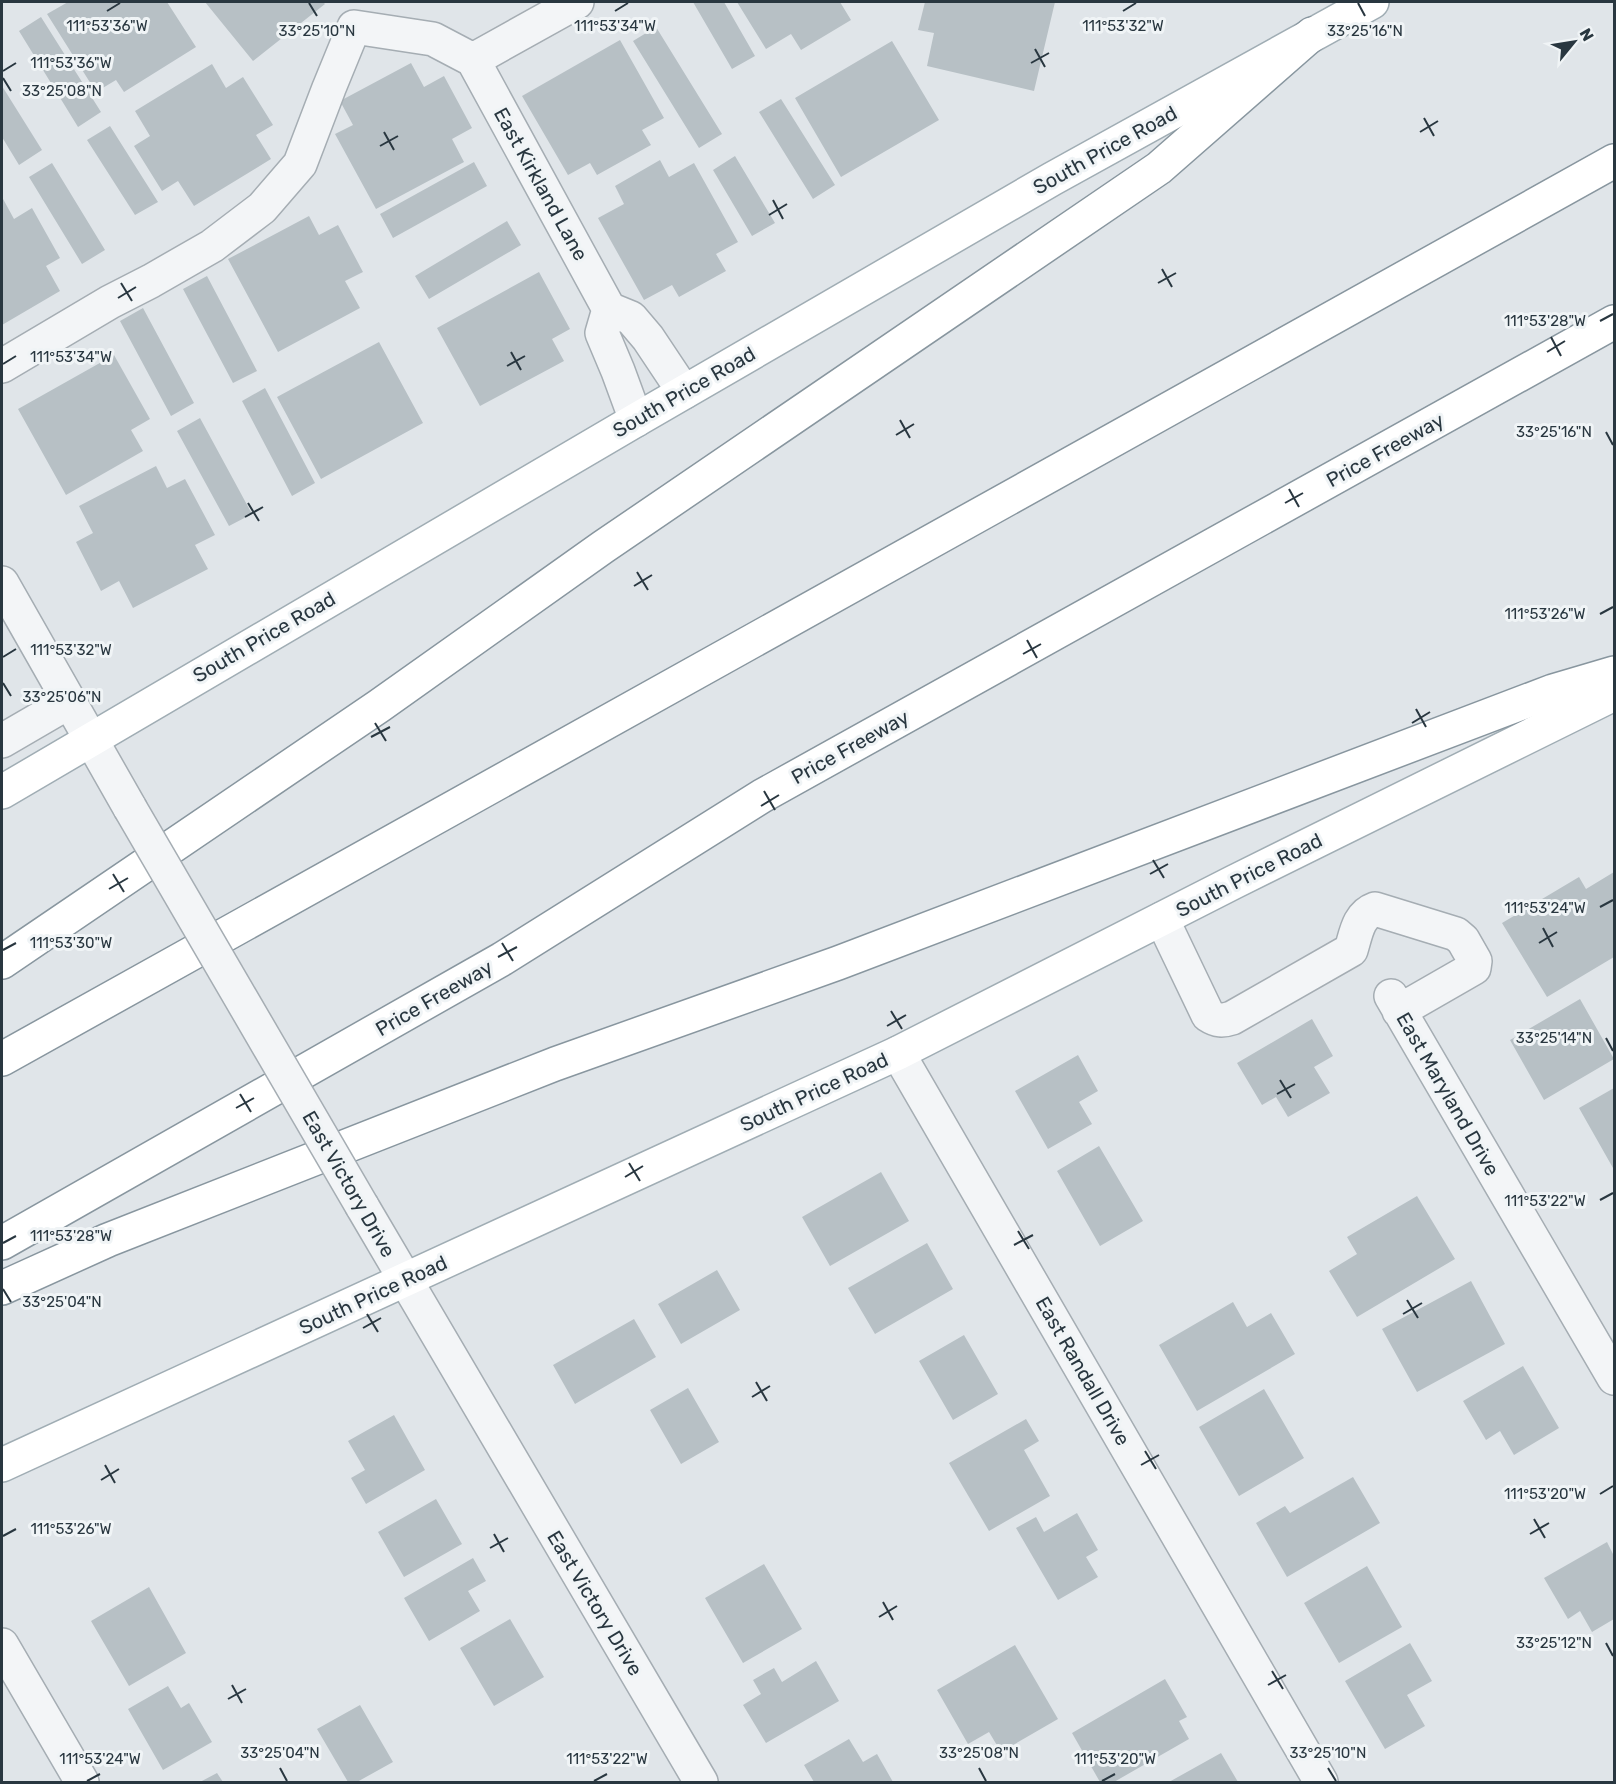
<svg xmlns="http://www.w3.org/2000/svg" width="1616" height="1784" font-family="Rubik,sans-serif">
  <rect width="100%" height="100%" fill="#e0e5e9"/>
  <path fill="#b7c0c5" d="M68,2H167L196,47L124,92L116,80L96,92L47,14Z
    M205,2H323L325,4L253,61Z
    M693,2H724L755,56L732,69Z
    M737,2H840L851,20L801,50L791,34L766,49Z
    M925,2H1055L1034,91L927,66L934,33L918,30Z
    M41,17L101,112L78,127L19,31Z
    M656,27L722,134L699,148L633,41Z
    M620,40L664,118L642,130L651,145L597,175L590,163L568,175L522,96Z
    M892,41L939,120L841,177L795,98Z
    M411,63L424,87L444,76L472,128L452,139L464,162L376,209L335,134L353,125L340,101Z
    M212,64L226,88L243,77L273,125L256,135L271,159L194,206L178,181L162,191L134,146L150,136L135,111Z
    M2,86L42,150L19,165L2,137Z
    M781,99L835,185L813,199L759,112Z
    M110,126L158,202L135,215L87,140Z
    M735,156L775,223L752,236L713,170Z
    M660,160L669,177L694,163L738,242L716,254L726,271L679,297L672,285L644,300L598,218L624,204L615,186Z
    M474,162L487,186L393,238L380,214Z
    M52,163L105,250L82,264L29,177Z
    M2,197L14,219L32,208L60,258L46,266L60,291L2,325Z
    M309,216L319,235L338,225L363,272L345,281L360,308L278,352L228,259Z
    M507,221L521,245L429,299L415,276Z
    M539,272L570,329L552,339L564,361L480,406L437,328Z
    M207,276L257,371L233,383L183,289Z
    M143,308L194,403L171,416L120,321Z
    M379,342L423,423L321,479L277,397Z
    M114,355L150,419L131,430L143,451L66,495L18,409Z
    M265,388L315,483L292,496L242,401Z
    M200,418L252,514L229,526L177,431Z
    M156,466L167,488L185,479L215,535L195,545L208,569L133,608L119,581L101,591L76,542L93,533L79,506Z
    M1614,872V957L1547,997L1502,923L1579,877L1586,889Z
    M1580,999L1614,1059L1544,1100L1510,1040Z
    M1312,1019L1333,1056L1314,1067L1330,1093L1288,1117L1276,1097L1262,1105L1237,1063Z
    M1078,1055L1098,1091L1079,1102L1092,1124L1048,1149L1015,1091Z
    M1614,1088V1167L1613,1168L1579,1108Z
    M1099,1146L1143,1221L1100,1246L1057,1171Z
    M881,1172L909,1221L830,1266L802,1217Z
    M1417,1196L1455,1259L1357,1317L1329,1271L1357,1254L1347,1237Z
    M927,1243L953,1289L875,1334L848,1288Z
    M717,1270L740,1310L681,1344L658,1304Z
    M1471,1281L1505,1344L1417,1392L1382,1329Z
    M1233,1302L1247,1327L1271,1313L1295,1354L1197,1411L1159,1345Z
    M634,1319L656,1357L575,1404L553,1365Z
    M964,1335L998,1394L953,1420L919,1361Z
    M1523,1366L1559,1428L1514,1455L1500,1431L1486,1440L1463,1401Z
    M688,1388L719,1442L681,1464L650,1410Z
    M1264,1389L1304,1458L1239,1496L1199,1427Z
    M394,1415L425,1470L366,1504L351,1478L365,1470L348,1441Z
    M1026,1419L1039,1441L1024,1450L1050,1496L989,1531L949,1463Z
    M1353,1477L1380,1523L1287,1577L1256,1523L1285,1506L1290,1513Z
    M436,1499L462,1544L404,1577L378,1532Z
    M1077,1513L1098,1550L1086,1557L1098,1577L1058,1600L1016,1528L1036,1517L1044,1532Z
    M1607,1542L1614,1556V1619L1592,1632L1580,1611L1568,1619L1544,1578Z
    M473,1558L486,1581L468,1591L480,1611L429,1641L404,1598Z
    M764,1564L802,1629L743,1663L705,1598Z
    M1367,1566L1402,1627L1339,1663L1304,1603Z
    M149,1587L186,1653L129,1686L91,1621Z
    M510,1619L544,1677L494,1706L460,1648Z
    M1410,1643L1432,1681L1407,1695L1425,1726L1385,1749L1345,1681Z
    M1015,1645L1058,1719L1001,1752L989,1732L968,1744L937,1690Z
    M816,1661L839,1701L766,1743L743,1705L761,1694L753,1680L774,1668L782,1682Z
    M1165,1679L1187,1717L1179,1721L1189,1739L1114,1782H1100L1072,1733Z
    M168,1686L181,1708L189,1703L212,1742L163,1770L128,1709Z
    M360,1705L393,1762L357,1782H348L317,1729Z
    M849,1739L863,1762L877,1754L893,1782H814L804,1765Z
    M1221,1753L1238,1782H1169Z
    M217,1773L223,1782H200Z"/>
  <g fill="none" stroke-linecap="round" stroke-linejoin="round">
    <g stroke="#a5adb3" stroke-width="36">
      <path id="minor" d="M473,60L609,309
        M2,366L110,302L151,281L212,246L262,208L300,164L329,88L354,27L433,39L473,60L577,2
        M636,420L618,371L602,333L609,309L631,318L648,338L684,392
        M2,583L130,808
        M2,741L69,702
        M1162,919L1208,1015C1217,1021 1223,1021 1232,1018L1351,950C1356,934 1358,915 1375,909L1456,934L1463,940L1475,961L1474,968L1399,1011
        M1391,996L1614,1378
        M898,1053L1321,1782
        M362,1206L701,1782
        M2,1645L82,1782"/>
    </g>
    <g stroke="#a0adb4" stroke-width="36">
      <path id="major" d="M2,792L636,420L1052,179L1372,2
        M2,1465L898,1053L1234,882L1614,694"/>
    </g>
    <g stroke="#88969f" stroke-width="36">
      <path id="highway" d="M2,962L379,706L603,547L1159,168L1312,34
        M2,1059L1614,161
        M2,1243L502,959L762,796L1614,322
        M2,1288L108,1240L555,1064L838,963L1553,691L1614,673"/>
    </g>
    <use href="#minor" stroke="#f3f5f7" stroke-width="33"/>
    <use href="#major" stroke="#fff" stroke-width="33"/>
    <use href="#highway" stroke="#fff" stroke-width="33"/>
    <g stroke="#a5adb3" stroke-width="36" stroke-linecap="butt">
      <path id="minor-bridge" d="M130,808L362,1206"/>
    </g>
    <use href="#minor-bridge" stroke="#f3f5f7" stroke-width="33"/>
  </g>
  <path fill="none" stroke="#293740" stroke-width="2" d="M309,3L317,16M1358,3L1365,16M107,11L120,3M615,11L628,3M1123,11L1136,3M1035,49L1045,67M1031,63L1049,53M3,71L16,63M3,78L11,91M1424,118L1434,136M384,132L394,150M1420,132L1438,121M380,146L398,136M773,200L783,219M769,215L787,204M1162,269L1172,287M121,283L132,301M1158,283L1176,273M118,298L136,287M1600,321L1613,314M1551,337L1561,356M511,352L521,370M1547,352L1565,341M3,364L16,356M507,366L525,356M900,420L910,438M1606,432L1613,445M896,435L914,424M1289,489L1299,507M248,503L259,521M1285,503L1303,493M245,517L263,507M637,572L648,590M634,586L652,575M1600,614L1613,607M1027,640L1037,658M1023,654L1041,644M3,657L16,649M3,683L11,696M1416,709L1426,727M375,723L386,741M1412,723L1430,712M371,737L390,727M764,791L775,810M761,806L779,795M1153,860L1164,878M113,874L124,892M1150,874L1168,864M109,889L128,878M1600,907L1613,900M1543,928L1553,947M502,943L513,961M1539,943L1557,932M3,950L16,943M498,957L517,947M891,1011L902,1029M887,1026L906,1015M1606,1038L1613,1051M1280,1080L1291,1098M240,1094L251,1112M1277,1094L1295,1084M236,1108L254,1098M629,1163L640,1181M625,1177L643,1166M1600,1200L1613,1193M1018,1231L1029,1249M3,1243L16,1236M1014,1245L1033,1235M3,1289L11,1302M1407,1300L1418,1318M367,1314L378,1332M1403,1314L1422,1303M363,1328L381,1318M756,1382L767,1401M752,1397L770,1386M1145,1451L1156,1469M105,1465L115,1483M1141,1465L1159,1455M101,1480L119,1469M1600,1494L1613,1486M1534,1519L1545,1538M494,1534L504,1552M1530,1534L1549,1523M3,1536L16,1529M490,1548L508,1538M883,1602L893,1620M879,1617L897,1606M1606,1643L1613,1656M1272,1671L1283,1689M232,1685L242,1703M1268,1685L1286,1675M228,1699L246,1689M280,1768L287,1781M979,1768L986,1781M1328,1768L1336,1781M87,1781L100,1774M594,1781L607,1774M1102,1781L1115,1774"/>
  <g text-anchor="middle" stroke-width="6" stroke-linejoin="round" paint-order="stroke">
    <g font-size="20" fill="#293740" stroke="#f0f4f6">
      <text transform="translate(1105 150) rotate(-29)" y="7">South Price Road</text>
      <text transform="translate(541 184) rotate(61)" y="7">East Kirkland Lane</text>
      <text transform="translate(684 392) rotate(-30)" y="7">South Price Road</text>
      <text transform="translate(1385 450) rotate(-29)" y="7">Price Freeway</text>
      <text transform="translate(264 637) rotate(-30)" y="7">South Price Road</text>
      <text transform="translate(850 747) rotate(-29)" y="7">Price Freeway</text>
      <text transform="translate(1249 875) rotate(-27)" y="7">South Price Road</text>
      <text transform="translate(434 998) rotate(-30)" y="7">Price Freeway</text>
      <text transform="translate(814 1092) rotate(-25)" y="7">South Price Road</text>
      <text transform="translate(1448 1094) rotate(60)" y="7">East Maryland Drive</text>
      <text transform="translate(349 1184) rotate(60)" y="7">East Victory Drive</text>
      <text transform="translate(373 1295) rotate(-25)" y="7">South Price Road</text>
      <text transform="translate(1083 1371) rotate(60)" y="7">East Randall Drive</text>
      <text transform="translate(595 1603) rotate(59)" y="7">East Victory Drive</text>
    </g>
  </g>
  <g font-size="15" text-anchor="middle" fill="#293740" stroke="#f0f4f6" stroke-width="6" stroke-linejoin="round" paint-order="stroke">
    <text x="107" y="31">111°53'36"W</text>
    <text x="615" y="31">111°53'34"W</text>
    <text x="1123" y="31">111°53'32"W</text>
    <text x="317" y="36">33°25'10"N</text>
    <text x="1365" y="36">33°25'16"N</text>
    <text x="71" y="68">111°53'36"W</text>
    <text x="62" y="96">33°25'08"N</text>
    <text x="1545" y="326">111°53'28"W</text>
    <text x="71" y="362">111°53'34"W</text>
    <text x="1554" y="437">33°25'16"N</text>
    <text x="1545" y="619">111°53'26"W</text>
    <text x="71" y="655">111°53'32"W</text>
    <text x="62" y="702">33°25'06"N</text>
    <text x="1545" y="913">111°53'24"W</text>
    <text x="71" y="948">111°53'30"W</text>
    <text x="1554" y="1043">33°25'14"N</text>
    <text x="1545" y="1206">111°53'22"W</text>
    <text x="71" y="1241">111°53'28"W</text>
    <text x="62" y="1307">33°25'04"N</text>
    <text x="1545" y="1499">111°53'20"W</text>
    <text x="71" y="1534">111°53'26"W</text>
    <text x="1554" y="1648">33°25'12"N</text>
    <text x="280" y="1758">33°25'04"N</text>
    <text x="979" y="1758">33°25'08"N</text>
    <text x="1328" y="1758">33°25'10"N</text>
    <text x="100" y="1764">111°53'24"W</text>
    <text x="607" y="1764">111°53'22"W</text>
    <text x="1115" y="1764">111°53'20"W</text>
  </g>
  <rect width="1616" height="1784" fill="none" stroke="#293740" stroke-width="6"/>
  <g transform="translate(1574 42) rotate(60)" stroke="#f0f4f6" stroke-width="4.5" paint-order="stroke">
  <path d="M0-4.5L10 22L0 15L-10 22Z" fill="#293740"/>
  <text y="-9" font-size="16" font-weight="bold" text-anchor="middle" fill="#293740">N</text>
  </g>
</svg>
